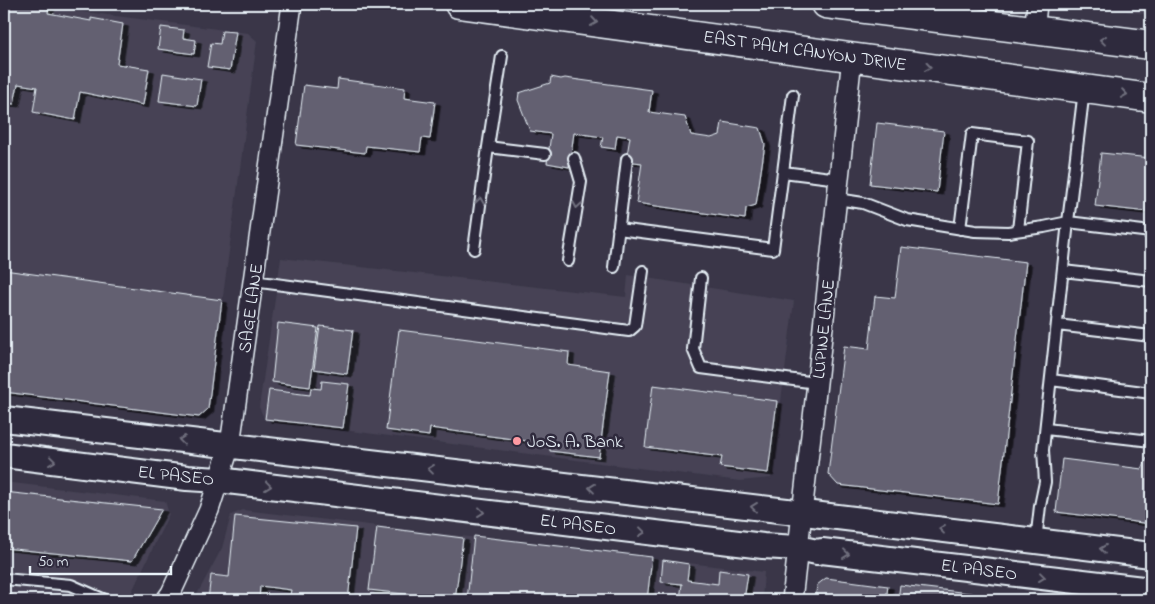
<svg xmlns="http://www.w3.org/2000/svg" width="1155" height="604" font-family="'Indie Flower',sans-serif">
  <defs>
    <filter id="shadow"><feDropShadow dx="5.5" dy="3" stdDeviation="0" flood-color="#0009"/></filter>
  </defs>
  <rect width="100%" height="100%" fill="#3a3648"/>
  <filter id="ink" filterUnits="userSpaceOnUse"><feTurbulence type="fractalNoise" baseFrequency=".02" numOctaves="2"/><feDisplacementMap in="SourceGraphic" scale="10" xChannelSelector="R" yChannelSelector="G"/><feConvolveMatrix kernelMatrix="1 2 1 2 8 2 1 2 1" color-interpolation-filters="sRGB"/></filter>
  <g filter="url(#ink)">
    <path fill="#464354" d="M4,4H22L248,33L257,41L208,409L199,417L4,394Z
      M1096,4H1151V15L1099,7Z
      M281,258L626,297L628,275L794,301L771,478L740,481L265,420L259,407Z
      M4,482L165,501L169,514L128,600H4Z
      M243,510L764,572L762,600H194L222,548L231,515Z"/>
    <path fill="#636171" stroke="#e8f1f8" filter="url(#shadow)" d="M4,4H34L49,6L48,13L91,21V18L123,24L117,64L149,69L143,105L80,92L75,120L33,112L37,87L18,84L14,104L4,103Z
      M161,27L184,30L183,38L196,40L194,54L158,49Z
      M222,31L236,32L230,70L207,67L211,43L220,44Z
      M163,73L201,79L197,106L159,101Z
      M551,77L561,79L565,78L652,90L649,112L685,117L691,135L711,138L720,135L722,122L760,128L765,144L756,205L746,208L745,219L636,203L642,163L626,161L630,137L617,135L615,149L601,147L603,137L574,133L569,167L547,163L551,134L530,131L518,100L519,93L550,83Z
      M338,79L405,88L404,98L435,102L430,139L422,138L420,152L366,146L365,153L296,145L304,85L337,89Z
      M877,123L944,131L937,192L870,184Z
      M1101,153L1151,158V183L1148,212L1095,206Z
      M901,247L1026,262L998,504L838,485L828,474L844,346L869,349L875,296L895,298Z
      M4,270L222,300L208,409L199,417L4,392Z
      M278,323L318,328L310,387L272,382Z
      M320,326L353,330L347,374L314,369Z
      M399,330L569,352L568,365L610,371L599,457L550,451V444L430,428L429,436L386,430Z
      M322,381L349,384L343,428L265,419L269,390L310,395L311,388L321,389Z
      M653,385L777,401L768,473L720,467L722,457L645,447Z
      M1147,458H1151V524L1056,512L1062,459L1142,469Z
      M4,492L162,509L132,561L4,548Z
      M235,516L356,528L348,600H289L291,590L260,586L259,600H208L211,575L229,577Z
      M377,527L463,538L455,600L369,590Z
      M474,536L652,557L647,600H467Z
      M663,560L689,564L687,580L718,584L719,570L748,574L744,600H680L682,584L661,582Z
      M826,578L888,586L886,600H815L817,585Z
      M900,585L1030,600H898Z"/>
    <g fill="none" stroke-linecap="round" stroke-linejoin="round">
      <g stroke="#e8f1f8" stroke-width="14">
        <path id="service" d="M488,147L502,56
          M783,172L839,179
          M837,199L863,203L907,220L975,231L1008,232L1044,227L1068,222L1084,90
          M618,229L773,249L793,95
          M960,229L972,134L1028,141L1018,230
          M474,249L488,147L545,154
          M568,261L581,182L574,158
          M614,267L627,159
          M1063,271L1151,281
          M701,278L693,349L701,368L817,383
          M253,281L629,331L635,326L643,271
          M1057,325L1151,336
          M1051,380L1151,393
          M1046,429L1151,441
          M1036,541L1040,506L1045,482L1043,450L1068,222L1151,232
          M4,579L71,585L105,600
          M4,597L8,600"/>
      </g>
      <g stroke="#e8f1f8" stroke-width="22">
        <path id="minor" d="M1034,32L1037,4
          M166,600L171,593L209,510L230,445L292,4
          M792,600L817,383L852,57"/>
      </g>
      <g stroke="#e8f1f8" stroke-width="28">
        <path id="tertiary" d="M4,419L821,515L1151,555
          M4,455L187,478L219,480L763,546L798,548L817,552L822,551L1151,590"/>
      </g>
      <g stroke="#e8f1f8" stroke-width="31">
        <path id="primary" d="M459,4L1151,98
          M826,4L1151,45"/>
      </g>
      <use href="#service" stroke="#2f2a3d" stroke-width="10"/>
      <use href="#minor" stroke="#2f2a3d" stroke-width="19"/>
      <use href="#tertiary" stroke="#2f2a3d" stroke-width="24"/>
      <use href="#primary" stroke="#2f2a3d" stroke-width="28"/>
    </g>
    <defs><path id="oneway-chevron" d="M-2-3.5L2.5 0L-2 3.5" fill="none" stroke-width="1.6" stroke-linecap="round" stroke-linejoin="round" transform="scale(1.25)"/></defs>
    <g stroke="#70707e">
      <use href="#oneway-chevron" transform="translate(594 22) rotate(8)"/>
      <use href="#oneway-chevron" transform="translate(1103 40) rotate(-173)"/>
      <use href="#oneway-chevron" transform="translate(928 67) rotate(8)"/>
      <use href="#oneway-chevron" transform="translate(1124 94) rotate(8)"/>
      <use href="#oneway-chevron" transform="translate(480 201) rotate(-82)"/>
      <use href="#oneway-chevron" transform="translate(577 205) rotate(99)"/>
      <use href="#oneway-chevron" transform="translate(182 440) rotate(-173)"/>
      <use href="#oneway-chevron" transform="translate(52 461) rotate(7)"/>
      <use href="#oneway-chevron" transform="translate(431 469) rotate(-173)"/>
      <use href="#oneway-chevron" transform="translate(268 486) rotate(7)"/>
      <use href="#oneway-chevron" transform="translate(592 488) rotate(-173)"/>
      <use href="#oneway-chevron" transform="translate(754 507) rotate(-173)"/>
      <use href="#oneway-chevron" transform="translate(481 512) rotate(7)"/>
      <use href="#oneway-chevron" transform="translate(942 529) rotate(-173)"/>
      <use href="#oneway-chevron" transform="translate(642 532) rotate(7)"/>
      <use href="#oneway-chevron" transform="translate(1103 549) rotate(-173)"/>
      <use href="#oneway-chevron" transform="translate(846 554) rotate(7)"/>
      <use href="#oneway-chevron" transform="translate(1042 577) rotate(7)"/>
    </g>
  </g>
  <circle fill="#ff9aa2" stroke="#2f2a3d" stroke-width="2" cx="517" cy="441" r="5"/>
  <g text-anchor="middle" stroke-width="5" stroke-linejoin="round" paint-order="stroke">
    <g font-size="18" fill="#e8f1f8" stroke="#2f2a3d">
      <text transform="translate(805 50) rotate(8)" y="6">EAST PALM CANYON DRIVE</text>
      <text transform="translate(250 308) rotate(-82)" y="6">SAGE LANE</text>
      <text transform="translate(823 329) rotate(-84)" y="6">LUPINE LANE</text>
      <text transform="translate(176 475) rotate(6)" y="6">EL PASEO</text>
      <text transform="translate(578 524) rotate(7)" y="6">EL PASEO</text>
      <text transform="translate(979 569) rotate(7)" y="6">EL PASEO</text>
    </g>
    <g font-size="18" fill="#e8f1f8" stroke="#2f2a3d" text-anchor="start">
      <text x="527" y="447">JoS. A. Bank</text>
    </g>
  </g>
  <rect width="1155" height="604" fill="none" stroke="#2f2a3d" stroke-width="20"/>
  <rect x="10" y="10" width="1135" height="584" fill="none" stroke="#e8f1f8" stroke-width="2" filter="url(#ink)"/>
  <path d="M30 566v8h141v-8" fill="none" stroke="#e8f1f8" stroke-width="2.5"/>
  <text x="38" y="566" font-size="15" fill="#e8f1f8" stroke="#2f2a3d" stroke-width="4" paint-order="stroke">50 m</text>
</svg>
